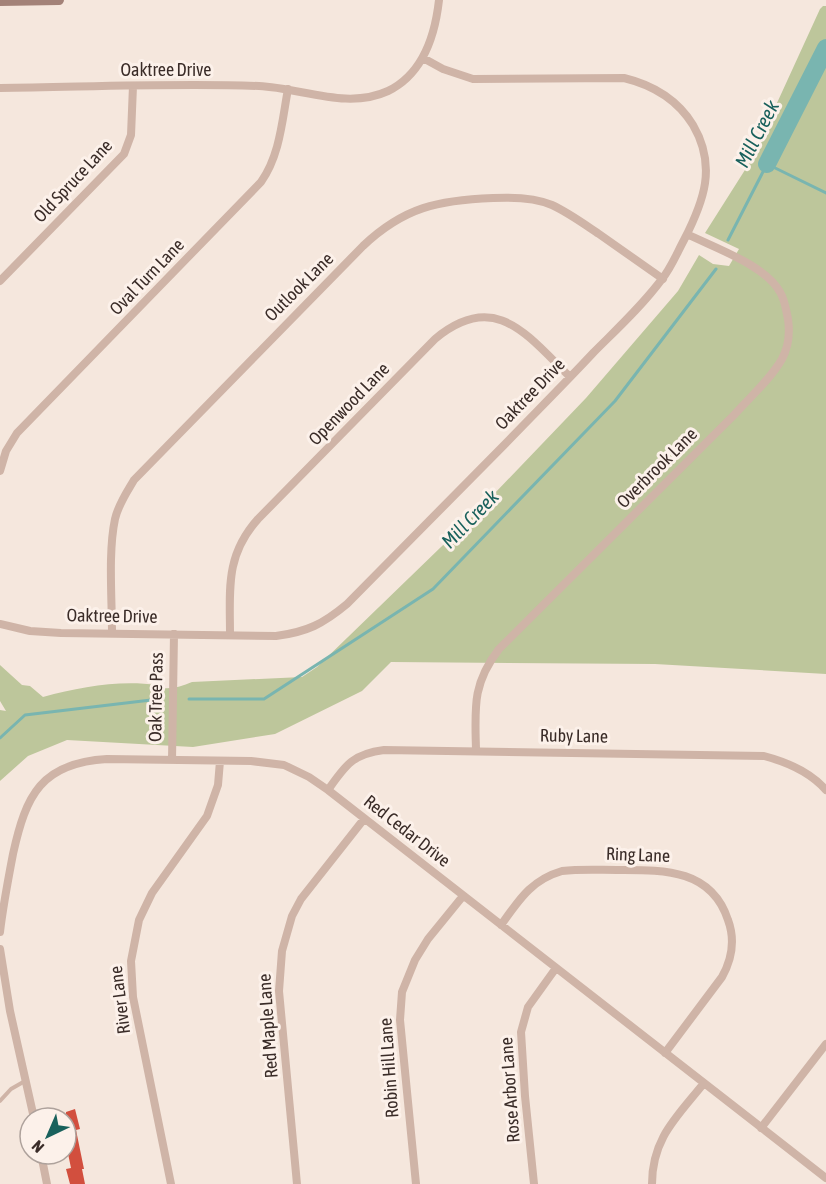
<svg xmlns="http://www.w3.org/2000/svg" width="826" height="1184" font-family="'Asap Condensed',sans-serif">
  <rect width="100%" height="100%" fill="#f5e7dd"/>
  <path fill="#bdc69b" d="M823,6H826V674L655,664L391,662L362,691L275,734L193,747L67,740L28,756L0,781V710L6,711L0,701V665L22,685L30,686L43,697C81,687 118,680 157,685V687C170,690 180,687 192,682L302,677L317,667L472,517L586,398L678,291L699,255L713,264L729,266L739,249L705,233L750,162L820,9Z"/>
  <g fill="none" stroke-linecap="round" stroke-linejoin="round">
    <path stroke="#79b5b0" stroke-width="3" d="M728,240L767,164L826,193
      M189,699H264L433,589L615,401L716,269
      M0,738L25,715L151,700"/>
    <path stroke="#79b5b0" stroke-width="18" d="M767,164L826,48"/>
  </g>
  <path fill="#d24f3e" d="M75,1109L80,1129L76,1130L84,1169H82L85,1184H70L66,1169L71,1168L66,1144V1112Z"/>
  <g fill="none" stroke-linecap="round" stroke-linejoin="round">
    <path stroke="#cfb4a7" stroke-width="4" d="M0,1101L11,1089L25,1081"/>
    <path stroke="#cfb4a7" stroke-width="8" d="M0,88C86,87 173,83 259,86C302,88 347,110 388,91C423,74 435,36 439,0
      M0,281L124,154L131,135L133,86
      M0,471L6,451L17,433L261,182C280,155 282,121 288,89
      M0,624L30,631L61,633L276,636C307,632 323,624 347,604C401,549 455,495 509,440C537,411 566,382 594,352C617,329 642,306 662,279C671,268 677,253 684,240C704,201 717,166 693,125C677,99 653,85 624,78L473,79L443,69L423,58
      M112,633C112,598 108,552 115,519C118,505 127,492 134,480L363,246C404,207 439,200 493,198C512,197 534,197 552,205C569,213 584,224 599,234C620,249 642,264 663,279
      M230,635C230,589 225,556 258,519L435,339C495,289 527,335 570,377
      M476,750C475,708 472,684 499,649L734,415C750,397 770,380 782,359C789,346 790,333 788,319C786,310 785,300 780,292C765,265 715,248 687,234
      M172,760L174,634
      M328,790C345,766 352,754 384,750L764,756C787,762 810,772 826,790
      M501,925C519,900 531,880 562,871C580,869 598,870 617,870C662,870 711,868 728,920C735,939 732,959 722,977L665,1053
      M0,932C3,906 8,880 13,854C26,795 41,763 107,759L251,761L284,765L309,777L328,790L826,1178
      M0,949L10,1011L34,1118
      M761,1128L826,1044
      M41,1154L47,1184
      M171,1184L133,997L131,961L139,920L152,893L207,816L218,785L220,761
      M297,1184L279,991L282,951L292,916L301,899L364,819
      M416,1184L400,1020L402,992L415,960L428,939L463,896
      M534,1184L525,1096L521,1032L528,1007L556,968
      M652,1184C652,1138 677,1117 704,1083"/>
    <path stroke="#a38278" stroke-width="10" d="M0,1L59,0"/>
  </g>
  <g text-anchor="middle" stroke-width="6" stroke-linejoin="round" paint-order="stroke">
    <g font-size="18" fill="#3a2c28" stroke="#fcf1ea">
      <text x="166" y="76">Oaktree Drive</text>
      <text transform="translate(73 181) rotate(-47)" y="6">Old Spruce Lane</text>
      <text transform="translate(147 277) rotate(-46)" y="6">Oval Turn Lane</text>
      <text transform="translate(299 287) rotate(-45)" y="6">Outlook Lane</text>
      <text transform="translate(530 394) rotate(-46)" y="6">Oaktree Drive</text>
      <text transform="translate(349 404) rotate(-46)" y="6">Openwood Lane</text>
      <text transform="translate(657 468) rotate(-45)" y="6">Overbrook Lane</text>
      <text transform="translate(112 616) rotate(1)" y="6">Oaktree Drive</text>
      <text transform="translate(156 697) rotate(-89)" y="6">Oak Tree Pass</text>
      <text transform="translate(574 736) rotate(1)" y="6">Ruby Lane</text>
      <text transform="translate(407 831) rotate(38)" y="6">Red Cedar Drive</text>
      <text transform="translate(638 855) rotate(2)" y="6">Ring Lane</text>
      <text transform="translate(120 1000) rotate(-97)" y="6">River Lane</text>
      <text transform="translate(268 1026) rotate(-94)" y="6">Red Maple Lane</text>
      <text transform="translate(389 1068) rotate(-94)" y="6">Robin Hill Lane</text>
      <text transform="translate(510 1090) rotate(-94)" y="6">Rose Arbor Lane</text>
    </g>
    <g font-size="20" font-style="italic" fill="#19615c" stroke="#fcf1ea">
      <text transform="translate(757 134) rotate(-63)" y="7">Mill Creek</text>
      <text transform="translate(470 519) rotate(-46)" y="7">Mill Creek</text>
    </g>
  </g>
  <g transform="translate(48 1136) rotate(224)"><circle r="28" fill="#fcf1ea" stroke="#aea29c" stroke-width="1.5"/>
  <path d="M0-4.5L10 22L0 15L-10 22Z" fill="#19615c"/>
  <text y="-9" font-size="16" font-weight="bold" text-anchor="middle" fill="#3a2c28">N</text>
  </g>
</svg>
